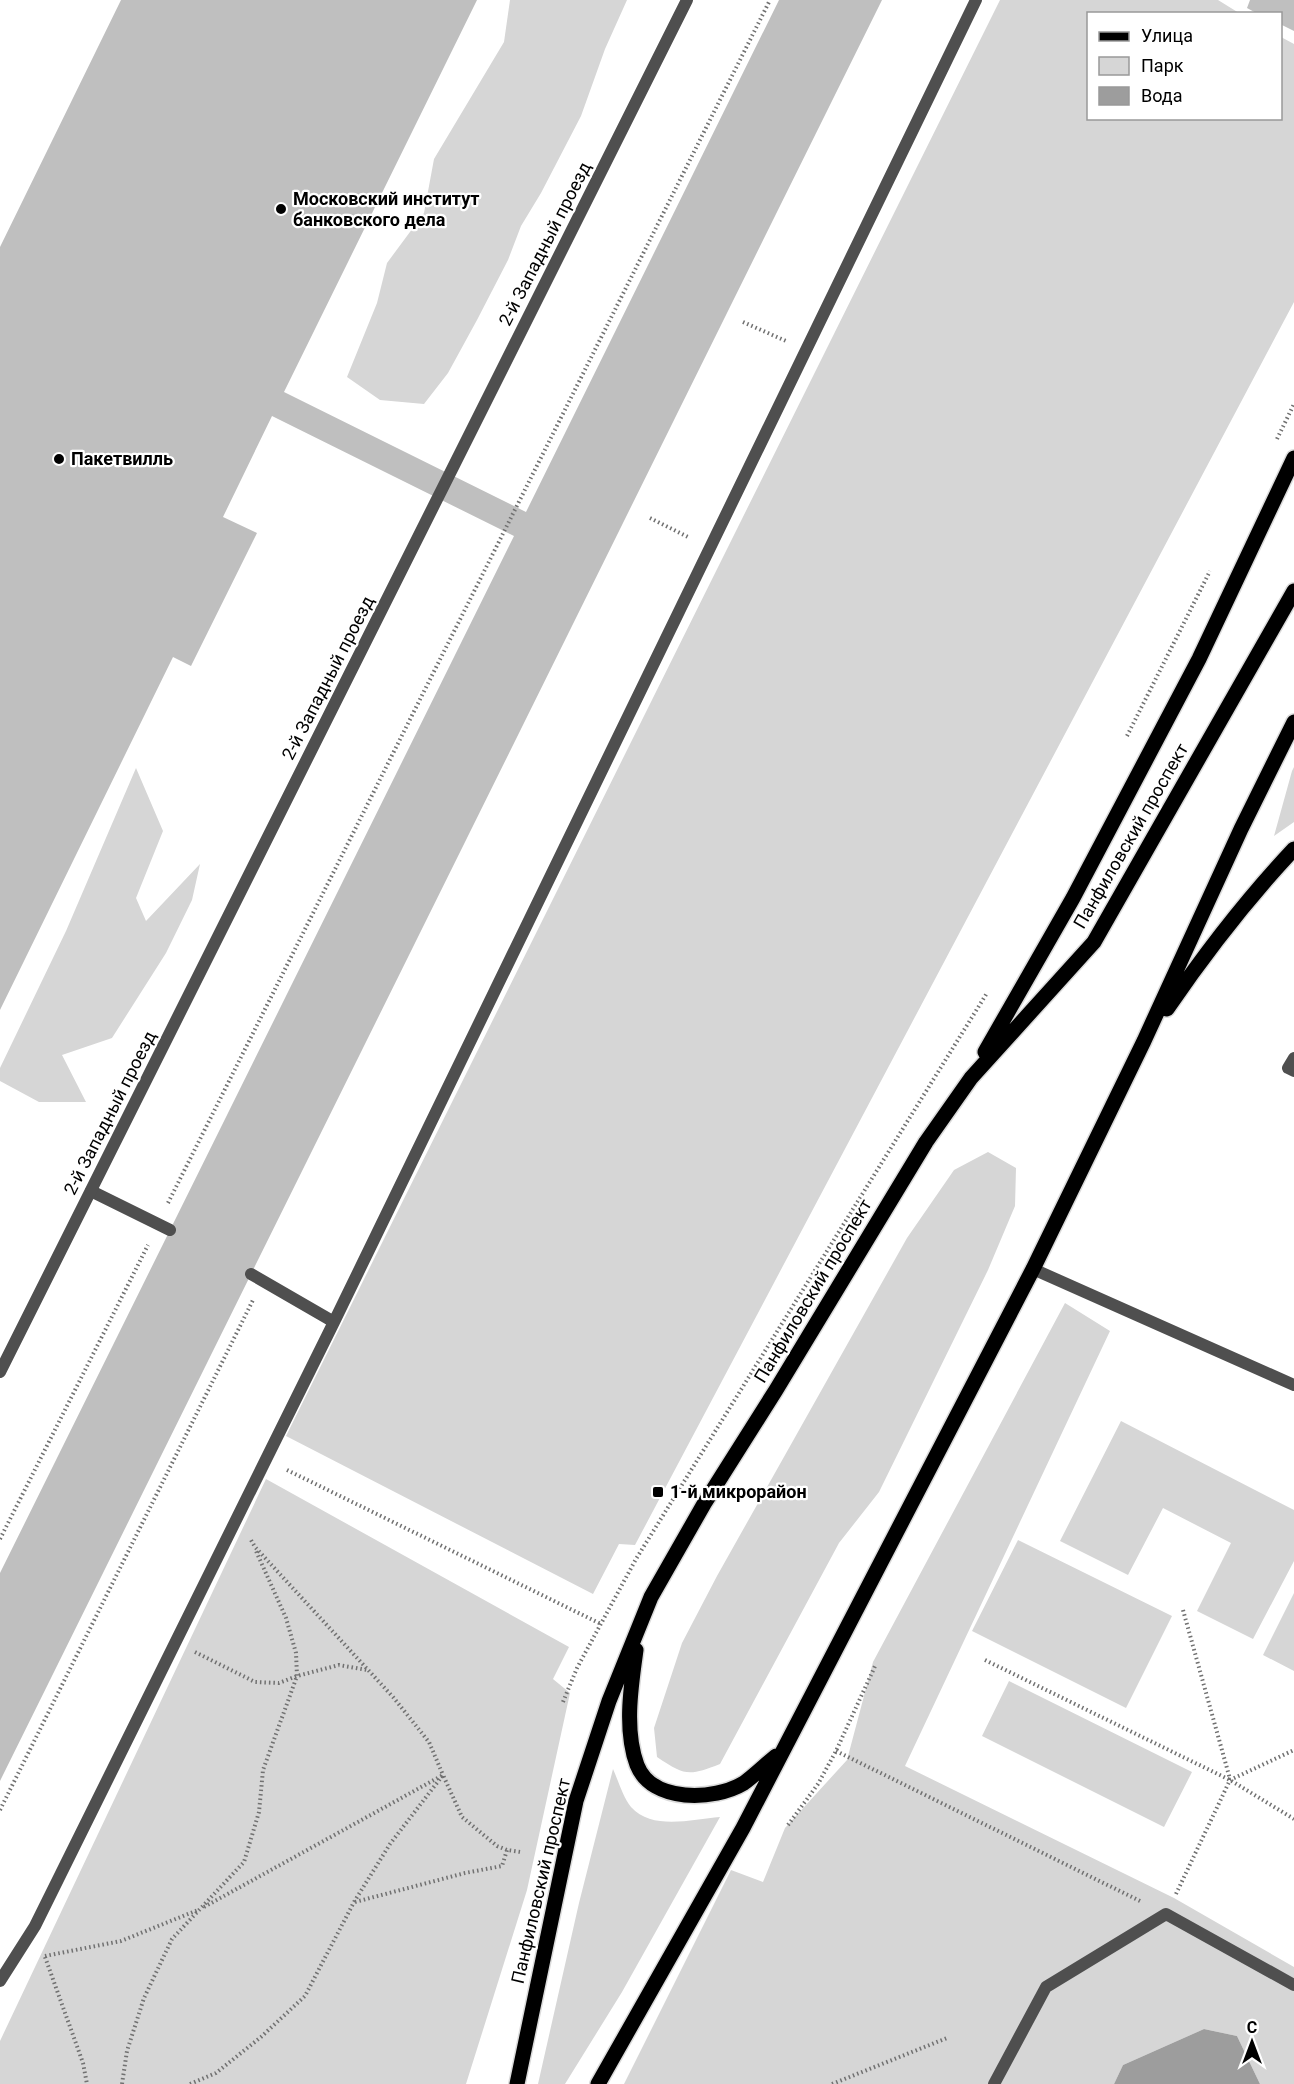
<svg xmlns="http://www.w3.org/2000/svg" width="1294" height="2084" font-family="Roboto,sans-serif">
  <rect width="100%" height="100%" fill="#fff"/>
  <path fill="#d6d6d6" d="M510,0H627L605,49L581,116L541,193L521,226L508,260L477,320L448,373L424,404L380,400L347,377L377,303L387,263L424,213L434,159L504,42Z
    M1000,0H1218L1239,13L1088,14V118H1280L1281,37L1294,44V302L635,1545L619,1544L593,1594L286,1436Z
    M1294,767V822L1274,836L1292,771Z
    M136,768L163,831L136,898L146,921L200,864L192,900L166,953L112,1038L62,1055L86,1102H39L0,1081V1068L66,931Z
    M988,1152L1016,1168L1015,1206L988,1270L879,1492L839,1543L720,1764C689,1776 685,1776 657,1757L654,1728L682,1643L717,1576L907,1238L954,1170Z
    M1065,1303L1110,1331L905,1766L1174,1898L1294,1967V2084H1260L1237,2036L1204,2029L1123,2065L1114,2084H624L731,1870L763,1882L785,1828L847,1760L873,1662Z
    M1121,1421L1294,1510V1561L1253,1639L1197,1611L1231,1543L1163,1508L1128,1575L1060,1541Z
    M266,1479L569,1647L553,1679L570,1693L527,1890L466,2084H0V2041Z
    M1018,1540L1172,1616L1126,1708L972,1631Z
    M1294,1593V1671L1263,1655Z
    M1009,1681L1192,1772L1164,1827L982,1736Z
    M613,1769C618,1780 623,1797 631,1807C653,1831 692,1819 720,1817L622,1992L565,2084H538L579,1903Z"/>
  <path fill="#9d9d9d" d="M1204,2029L1237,2036L1260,2084H1114L1123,2065Z"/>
  <path fill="#bfbfbf" d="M121,0H477L284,392L526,512L779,0H882L0,1781V1573L514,536L272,416L223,517L257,533L191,666L173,657L0,1010V247Z
    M1250,0H1294V31L1280,24V14H1258L1247,8Z"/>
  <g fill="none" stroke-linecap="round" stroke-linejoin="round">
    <g stroke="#dbdbdb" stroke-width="18">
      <path id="primary" d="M1167,1009C1206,952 1247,899 1294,849
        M985,1052L1073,898L1199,659L1294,458
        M636,1650C631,1686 624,1730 637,1765C652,1803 714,1801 744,1783C755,1775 765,1765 776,1756
        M517,2084L576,1801L609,1701L651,1597L704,1504L776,1390L926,1142L971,1078L1094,942L1294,591
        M598,2084L743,1828L1033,1269L1144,1041L1241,829L1294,722"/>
    </g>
    <path stroke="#717171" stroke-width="4" stroke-dasharray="1.5 3" stroke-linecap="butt" d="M743,322L786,341
      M1277,439L1294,404
      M650,518L690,538
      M1127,736L1210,571
      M168,1203L770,0
      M287,1470L601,1624
      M0,1539L148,1245
      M1183,1610L1230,1779
      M195,1652L255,1682L279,1683L297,1676L339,1665L367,1670
      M985,1660L1230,1780L1294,1819
      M563,1702L577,1668L636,1559L987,993
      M836,1751L1142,1902
      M0,1810L253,1300
      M788,1825L818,1784L836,1751L876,1664
      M1176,1894L1230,1780L1294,1750
      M355,1902L465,1873L502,1866L507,1850
      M204,1907L443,1775L462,1817L497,1846L507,1850L521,1852
      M45,1956L121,1941L198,1910
      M45,1957L83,2063L87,2084
      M122,2084L127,2051L144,1998L172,1939L244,1862L259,1812L263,1770L297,1676L296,1653L286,1618L256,1551
      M190,2084L216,2073L261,2037L305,1996L354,1902L390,1844L443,1775L429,1742L393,1697L255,1547L251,1540
      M832,2084L947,2038"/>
    <path stroke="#4f4f4f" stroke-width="12" d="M1294,1058L1288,1068L1294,1071
      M91,1191L170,1230
      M1033,1269L1294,1385
      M251,1274L334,1322
      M0,1981L35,1926L334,1322L976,0
      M994,2084L1046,1987L1166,1914L1294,1985"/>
    <path stroke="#4f4f4f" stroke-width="12" d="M0,1372L687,0"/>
    <use href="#primary" stroke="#000" stroke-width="15"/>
  </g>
  <g fill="#000" stroke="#fff" stroke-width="2">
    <circle cx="281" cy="209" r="6"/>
    <circle cx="59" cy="459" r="6"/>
    <rect x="652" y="1486" width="12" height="12" rx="3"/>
  </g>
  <g text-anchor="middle" stroke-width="4.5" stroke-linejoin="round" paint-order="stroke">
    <g font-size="18" font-weight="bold" fill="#000" stroke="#fff" text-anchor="start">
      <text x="293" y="205">Московский институт<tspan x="293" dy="21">банковского дела</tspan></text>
      <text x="71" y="465">Пакетвилль</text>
      <text x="670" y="1498">1-й микрорайон</text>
    </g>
    <g font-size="18" fill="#000" stroke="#fff">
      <text transform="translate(545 244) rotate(-63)" y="6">2-й Западный проезд</text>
      <text transform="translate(328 678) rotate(-63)" y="6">2-й Западный проезд</text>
      <text transform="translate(1131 836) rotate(-60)" y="6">Панфиловский проспект</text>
      <text transform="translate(110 1113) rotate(-63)" y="6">2-й Западный проезд</text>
      <text transform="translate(813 1291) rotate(-59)" y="6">Панфиловский проспект</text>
      <text transform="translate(541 1881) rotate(-77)" y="6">Панфиловский проспект</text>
    </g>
  </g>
  <rect x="1087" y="12" width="195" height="108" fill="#ffffff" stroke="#999999" stroke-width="1.5"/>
  <rect x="1099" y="32" width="30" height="9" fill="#000000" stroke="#999999" stroke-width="1.5"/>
  <text x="1141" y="42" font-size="18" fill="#000000">Улица</text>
  <rect x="1099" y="57" width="30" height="18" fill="#d6d6d6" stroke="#999999" stroke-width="1.5"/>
  <text x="1141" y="72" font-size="18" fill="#000000">Парк</text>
  <rect x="1099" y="87" width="30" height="18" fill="#9d9d9d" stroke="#999999" stroke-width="1.5"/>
  <text x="1141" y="102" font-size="18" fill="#000000">Вода</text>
  <g transform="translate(1252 2042)" stroke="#ffffff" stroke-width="4.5" paint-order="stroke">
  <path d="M0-4.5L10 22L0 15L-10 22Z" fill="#000000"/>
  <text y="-9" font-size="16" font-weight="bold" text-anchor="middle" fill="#000000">С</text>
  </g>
</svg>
